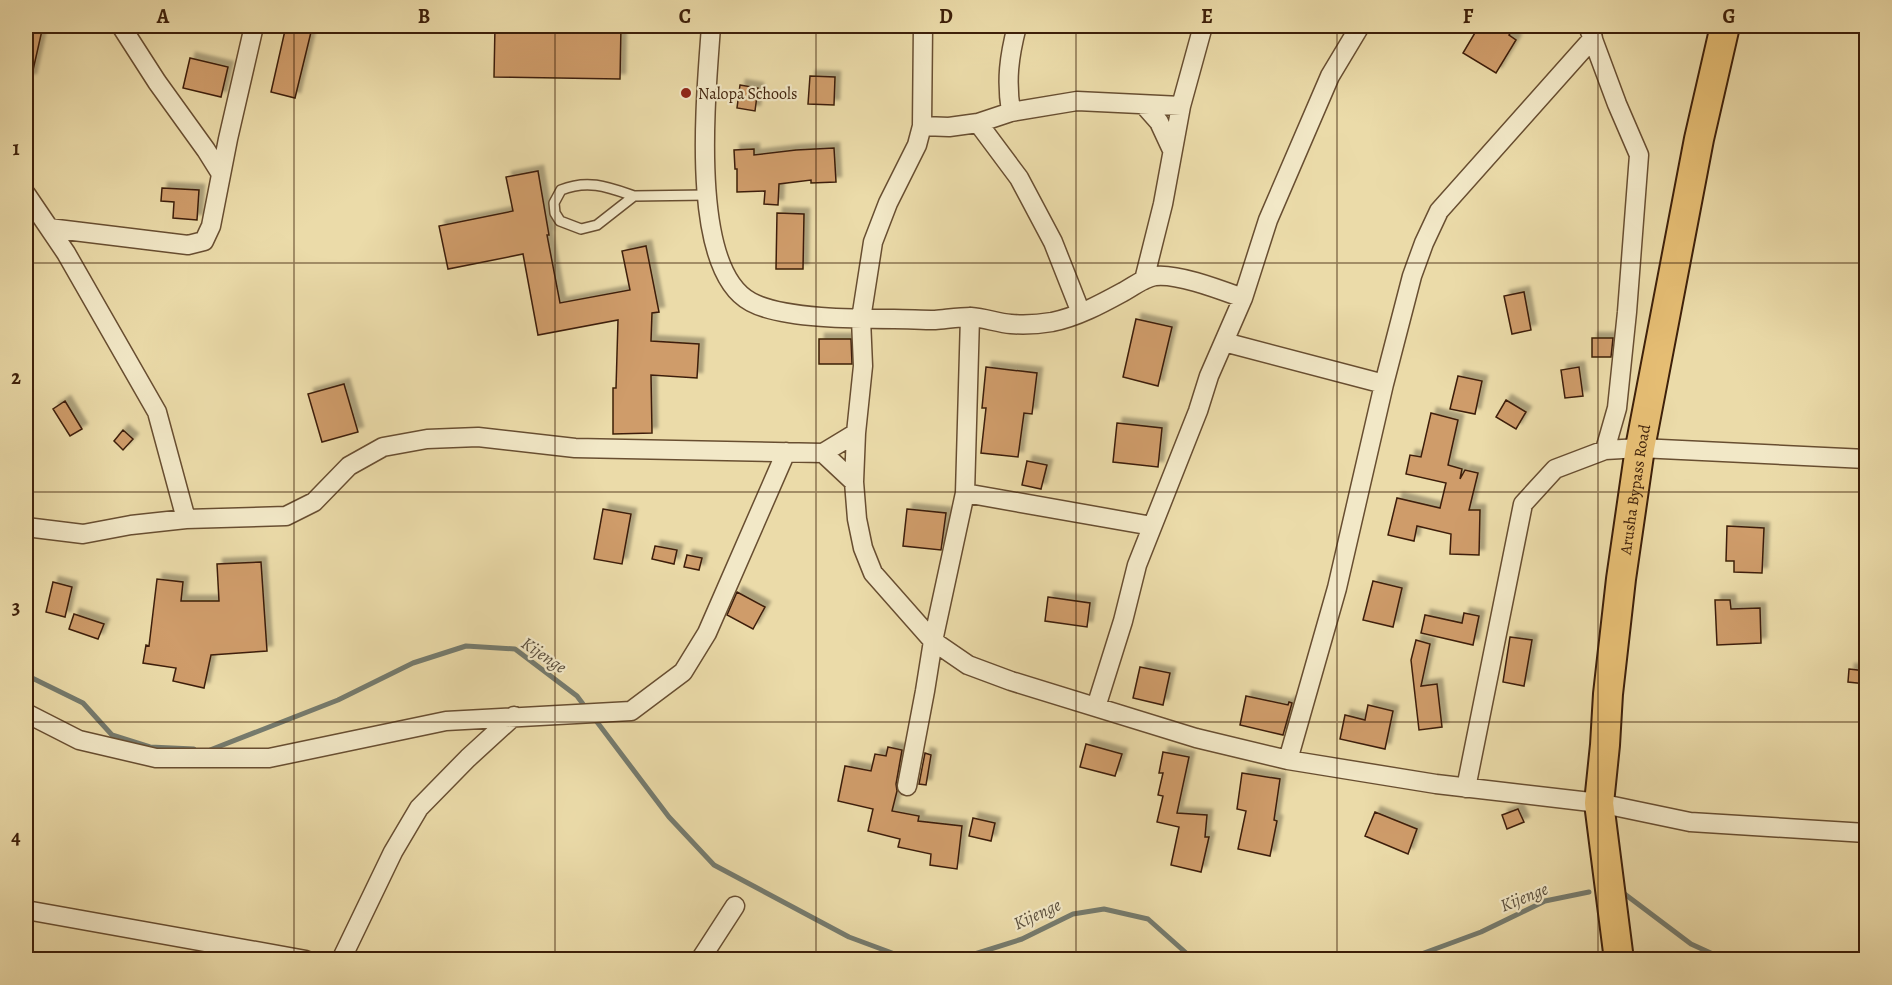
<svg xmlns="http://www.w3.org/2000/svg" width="1892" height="985" font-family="Alegreya,serif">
  <defs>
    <filter id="shadow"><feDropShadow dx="5.5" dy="-5.5" stdDeviation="1.5" flood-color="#0004"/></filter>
  </defs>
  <rect width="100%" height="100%" fill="#ebdba9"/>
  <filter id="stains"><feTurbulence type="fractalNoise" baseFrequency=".00333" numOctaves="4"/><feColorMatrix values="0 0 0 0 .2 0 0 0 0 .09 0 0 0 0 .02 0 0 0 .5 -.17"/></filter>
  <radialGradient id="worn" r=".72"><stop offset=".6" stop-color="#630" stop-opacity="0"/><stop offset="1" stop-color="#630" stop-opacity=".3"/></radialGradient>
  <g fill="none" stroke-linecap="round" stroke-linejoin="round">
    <path stroke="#757b6e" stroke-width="5" d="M26,675L83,703L112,735L150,747L194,749
      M594,718L669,817L714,865L849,937L911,960
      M210,750L338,700L413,663L466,646L515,649L577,696L586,708
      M1622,892L1691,944L1726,960
      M915,960L962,958L1022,939L1073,914L1104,909L1148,919L1194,960
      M1405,960L1481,932L1545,901L1589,892"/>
  </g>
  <path fill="#cf9c6b" stroke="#3d1f09" stroke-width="1.5" filter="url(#shadow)" d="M26,26H43L31,79H26Z
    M286,26H301L312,28L295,98L271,92Z
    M495,26H621L620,79L494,77Z
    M1479,26H1515L1509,35L1516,40L1496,73L1463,53Z
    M190,58L228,67L221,97L183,88Z
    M810,76L835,77L834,105L808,104Z
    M740,85L758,88L755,111L737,108Z
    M834,148L836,182L811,183V180L779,184L778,205L764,204L765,191L737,192V169H735L734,150L754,149V155L796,150Z
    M538,171L549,235H547L560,303L630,290L622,251L646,246L659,312L652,313L651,341L699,344L697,378L651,375L652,433L613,434V388H616L618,320L538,335L523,254L448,269L439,226L513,211L506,177Z
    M162,188L199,190L197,220L173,218L174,202L161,201Z
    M777,213L804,214L803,269H776Z
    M1524,292L1531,330L1512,334L1504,296Z
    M1136,319L1172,327L1158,386L1123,377Z
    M1592,338H1613L1611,357H1592Z
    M819,339H851L852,364H819Z
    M986,367L1037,373L1032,414L1024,413L1018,457L981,453L986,408H982Z
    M1579,367L1583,396L1565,398L1561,370Z
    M1458,376L1482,381L1475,414L1450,409Z
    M344,384L358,432L322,442L308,394Z
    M1506,400L1526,412L1516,429L1496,417Z
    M65,401L82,429L70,436L53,409Z
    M1431,413L1458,420L1448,465L1462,469L1460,479L1465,470L1478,473L1469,510H1480L1479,555L1450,554L1451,534L1417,526L1414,541L1388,535L1397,498L1440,508L1446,483L1406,474L1410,455L1421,457Z
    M1117,423L1162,428L1158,467L1113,462Z
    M123,430L133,439L123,450L114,441Z
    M1027,461L1047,465L1041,489L1022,485Z
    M603,509L631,514L622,564L594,559Z
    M907,509L946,513L941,550L903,546Z
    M1727,526L1764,528L1762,573L1734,572V561H1726Z
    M655,546L677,550L674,564L652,559Z
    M687,555L702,558L699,570L684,567Z
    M261,562L267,651L211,655L204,688L173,681L176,668L143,663L146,645L149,646L157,579L183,582L181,601H219L217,564Z
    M1373,581L1402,588L1393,627L1363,620Z
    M53,582L72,587L65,617L46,612Z
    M737,592L765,607L753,629L727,615Z
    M1048,597L1090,603L1087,627L1045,621Z
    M1715,600H1730L1731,609L1760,608L1761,643L1717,645Z
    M1464,613L1479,616L1473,645L1421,633L1425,615L1462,623Z
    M74,614L104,624L98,639L69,629Z
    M1510,637L1532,640L1524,686L1503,682Z
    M1416,640L1430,644L1421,686L1437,684L1442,727L1419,730L1411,660Z
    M1140,667L1170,673L1163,705L1133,698Z
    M1849,669L1866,671V684L1848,682Z
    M1246,696L1288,705L1289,702L1292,703L1283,735L1240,725Z
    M1368,705L1393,711L1385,749L1340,739L1345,715L1365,720Z
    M1086,744L1122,754L1115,776L1080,767Z
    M888,747L902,750L896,784L897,791L892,811L919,816L918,821L962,826L957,869L930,865L931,854L898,847L900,839L868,831L873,809L838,801L845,766L871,771L875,754L886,756Z
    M1163,752L1189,757L1177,813L1207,815L1205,837H1209L1201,872L1171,865L1179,827L1157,822L1163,796L1158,795L1163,773H1159Z
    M925,753L931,755L926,785L919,784Z
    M1242,773L1280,779L1274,820L1277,821L1270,856L1238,849L1246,811L1237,809Z
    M1518,809L1524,822L1507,829L1502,815Z
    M1375,812L1417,829L1408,854L1365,836Z
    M973,818L995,823L991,841L969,836Z"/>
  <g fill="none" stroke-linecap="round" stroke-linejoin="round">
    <g stroke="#684e31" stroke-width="12">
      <path id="service" d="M634,196C608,187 588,179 561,190L554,203L555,213L560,221L581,229L597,225L634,196L707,195"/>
    </g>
    <g stroke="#684e31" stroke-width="21">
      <path id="minor" d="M121,26L157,82L206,150L221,174
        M711,26C707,88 687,268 751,302C782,319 858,319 894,319C908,319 921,320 935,320C947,319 959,317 971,317C985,318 998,323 1011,324C1024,325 1040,324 1052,322C1077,317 1101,304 1123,292C1133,287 1143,278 1155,276C1177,273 1221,290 1243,298
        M923,26L922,126L917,145L888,203L873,242L861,319L863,366L856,433L854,482L857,519L863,548L873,573L933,641L968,665L1011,681L1196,738L1288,760L1436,784L1599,803L1690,822L1866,833
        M1588,26L1617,104L1639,155L1627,312L1617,408L1605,450
        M1144,105L1159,122L1172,150
        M1011,112C1006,80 1009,57 1017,26
        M978,123L1019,178L1053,242L1081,313
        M922,126L949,127L978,123L1011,112L1077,101L1181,106
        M26,194L66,253L157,412L186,519
        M49,228L188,245L204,241L211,226L228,139L254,26
        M1144,280L1163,204L1181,106L1203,26
        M1224,342L1384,384
        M823,453L854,482
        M965,493L1152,526
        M26,527L83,534L131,525L186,519L286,516L314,502L349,466L383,447L427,439L478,437L575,448L823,453L856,433
        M1096,707L1123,621L1137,565L1198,411L1209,376L1243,298L1268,220L1330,76L1360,26
        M26,713L79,740L156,758H269L446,721L631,711L683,672L707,633L786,452
        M1288,760L1337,588L1384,384L1412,276L1424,243L1439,211L1593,38
        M907,786L925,691L933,641L965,493L970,317
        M1466,788L1523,504L1555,469L1605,450L1640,448L1866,459
        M26,910L306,960
        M341,960L393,852L419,808L468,758L514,716
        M700,960L735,906"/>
    </g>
    <g stroke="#3d1f09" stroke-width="32">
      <g id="primary">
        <path id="s1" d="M1619,960L1599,803L1605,745L1608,694L1621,579L1640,448L1699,139L1725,26"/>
      </g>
    </g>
    <use href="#service" stroke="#f2e8c7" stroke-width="9"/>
    <use href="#minor" stroke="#f2e8c7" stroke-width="18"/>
    <use href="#primary" stroke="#e6be74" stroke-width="28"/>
  </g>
  <path fill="none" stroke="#3d1f09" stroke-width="1.5" stroke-opacity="0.55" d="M294,26V960M555,26V960M816,26V960M1076,26V960M1337,26V960M1598,26V960M26,263H1866M26,492H1866M26,722H1866"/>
  <circle fill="#8f2418" stroke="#f2e8c7" stroke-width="2" cx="686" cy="93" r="6"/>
  <g text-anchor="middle" stroke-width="4.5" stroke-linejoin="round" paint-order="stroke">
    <g font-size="16" fill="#3d1f09" stroke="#f2e8c7" text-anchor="start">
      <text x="698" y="99">Nalopa Schools</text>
    </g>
    <g font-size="16" fill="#3d1f09" stroke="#f2e8c7">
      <text dy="6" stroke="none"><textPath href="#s1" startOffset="474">Arusha Bypass Road</textPath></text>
    </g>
    <g font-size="18" font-style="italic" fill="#594d3b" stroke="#f2e8c7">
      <text transform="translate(544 655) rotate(34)" y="6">Kijenge</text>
      <text transform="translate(1524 897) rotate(-22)" y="6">Kijenge</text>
      <text transform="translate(1037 914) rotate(-25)" y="6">Kijenge</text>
    </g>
  </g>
  <rect width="1892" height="985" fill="none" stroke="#ebdba9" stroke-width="66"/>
  <rect x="33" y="33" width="1826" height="919" fill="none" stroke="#3d1f09" stroke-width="2"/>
  <g font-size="20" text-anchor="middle" font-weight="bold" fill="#3d1f09">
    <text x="163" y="23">A</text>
    <text x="424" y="23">B</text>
    <text x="685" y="23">C</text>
    <text x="946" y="23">D</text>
    <text x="1207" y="23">E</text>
    <text x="1468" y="23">F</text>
    <text x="1729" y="23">G</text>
    <text x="16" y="155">1</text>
    <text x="16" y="384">2</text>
    <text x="16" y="614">3</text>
    <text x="16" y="844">4</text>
  </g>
  <rect width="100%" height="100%" filter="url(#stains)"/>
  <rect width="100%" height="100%" fill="url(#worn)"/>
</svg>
